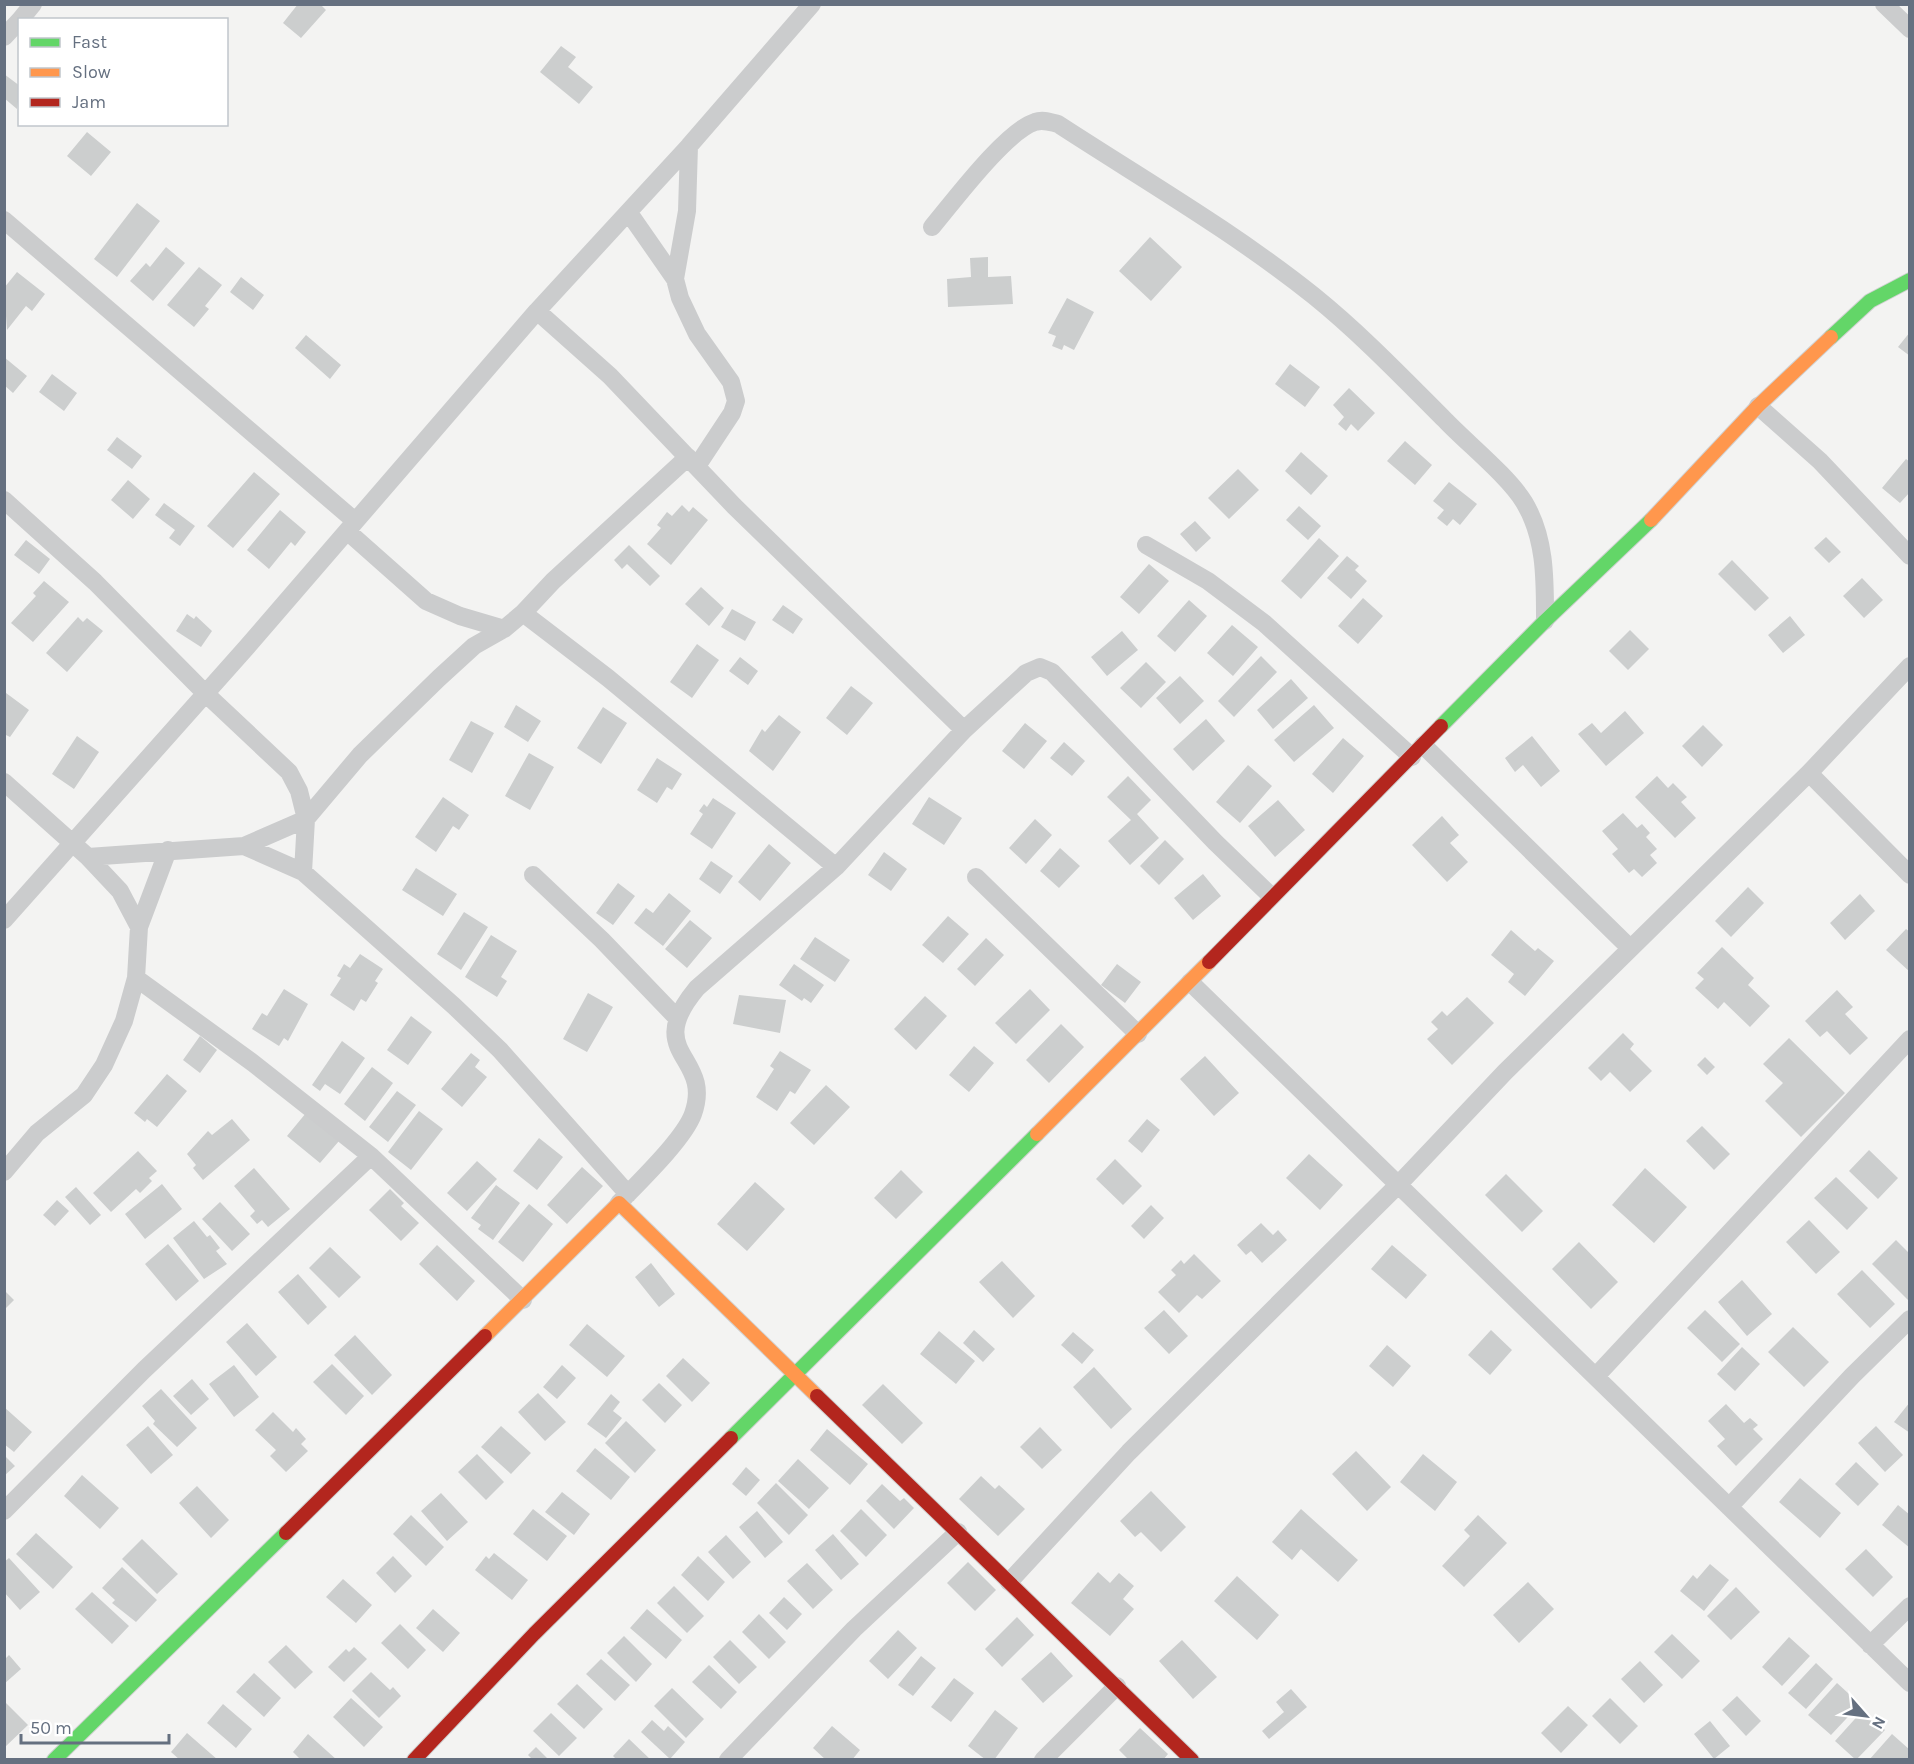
<svg xmlns="http://www.w3.org/2000/svg" width="1914" height="1764" font-family="Karla,sans-serif">
  <rect width="100%" height="100%" fill="#f3f3f2"/>
  <path fill="#cccece" d="M298,4H320L326,10L301,38L283,23Z
    M561,46L576,57L568,67L593,87L579,104L540,72Z
    M4,74L20,86L17,109L4,98Z
    M87,132L111,152L91,176L67,156Z
    M137,203L160,221L117,277L94,259Z
    M1150,237L1182,267L1151,301L1119,271Z
    M166,247L185,263L153,301L130,281L146,263L150,267Z
    M988,257V277L1011,276L1013,304L948,307L947,279L971,277L970,258Z
    M199,267L222,285L205,306L209,309L194,327L167,305Z
    M17,272L45,294L32,311L26,306L7,330L4,288Z
    M241,277L264,295L253,310L230,292Z
    M1067,298L1094,312L1074,350L1064,345L1062,350L1052,346L1056,336L1048,333Z
    M1910,332V356L1898,347Z
    M306,335L341,365L330,379L295,348Z
    M4,357L27,376L13,393L4,385Z
    M1290,364L1320,387L1305,407L1275,384Z
    M52,374L77,393L64,411L39,392Z
    M1349,388L1375,413L1358,431L1351,424L1346,431L1338,424L1344,417L1333,405Z
    M117,437L142,456L132,469L107,450Z
    M1405,441L1432,465L1415,485L1387,461Z
    M1301,452L1328,476L1311,495L1285,471Z
    M1906,459L1910,462V492L1900,503L1882,488Z
    M1238,469L1259,490L1229,519L1208,498Z
    M254,472L280,494L233,548L207,526Z
    M128,480L150,499L133,519L111,500Z
    M1449,482L1477,504L1460,525L1453,519L1447,526L1437,518L1444,510L1433,501Z
    M164,503L195,526L180,546L169,538L175,530L155,515Z
    M682,505L689,512L693,507L708,520L671,565L647,544L661,528L657,525L667,512L672,516Z
    M1299,506L1321,526L1308,540L1286,520Z
    M280,510L306,532L295,546L291,542L269,569L247,550Z
    M1195,521L1211,538L1196,552L1180,534Z
    M1826,537L1841,552L1829,563L1814,548Z
    M1319,538L1339,556L1301,599L1281,581Z
    M26,540L50,559L39,574L14,555Z
    M629,545L660,576L650,586L627,564L622,569L614,560Z
    M1347,556L1359,566L1355,570L1367,581L1351,599L1327,578Z
    M1732,560L1769,598L1755,611L1718,574Z
    M1149,564L1169,581L1139,614L1120,597Z
    M1862,578L1883,600L1864,618L1843,596Z
    M44,581L69,602L33,642L11,623L36,596L33,593Z
    M701,587L724,608L709,626L685,604Z
    M1363,598L1383,616L1358,644L1338,626Z
    M1189,600L1207,616L1175,652L1157,636Z
    M783,605L803,619L793,634L772,620Z
    M732,609L756,622L745,641L721,627Z
    M187,614L194,619L196,616L212,631L201,647L176,631Z
    M1790,616L1805,635L1783,653L1768,635Z
    M78,617L83,622L87,618L103,631L67,672L46,653Z
    M1232,625L1258,647L1233,676L1207,653Z
    M1630,630L1649,649L1628,670L1609,651Z
    M1122,631L1138,650L1107,676L1091,657Z
    M697,644L719,660L692,698L670,682Z
    M1261,656L1277,672L1234,717L1218,701Z
    M740,657L758,671L748,685L729,671Z
    M1146,662L1166,682L1141,708L1120,688Z
    M1180,676L1204,701L1180,724L1156,698Z
    M1291,679L1308,698L1273,729L1257,710Z
    M851,686L873,703L847,735L826,718Z
    M6,693L29,710L10,737L4,734Z
    M516,705L541,721L528,742L504,727Z
    M1314,705L1334,728L1294,762L1274,740Z
    M603,707L627,723L601,764L577,748Z
    M1625,711L1644,733L1606,766L1578,734L1592,723L1601,733Z
    M779,715L801,732L773,771L749,751L762,729L765,732Z
    M1206,719L1225,741L1193,771L1173,749Z
    M471,721L494,733L472,773L449,760Z
    M1025,723L1047,741L1024,769L1002,751Z
    M1703,725L1723,745L1702,767L1682,746Z
    M77,736L99,752L74,789L52,774Z
    M1532,736L1560,771L1541,787L1523,765L1515,772L1505,758Z
    M1343,738L1364,756L1333,793L1312,774Z
    M1064,742L1085,761L1072,776L1050,758Z
    M529,753L554,767L530,810L505,796Z
    M657,758L682,774L672,790L667,787L657,803L637,790Z
    M1248,765L1272,786L1240,823L1216,802Z
    M1128,776L1151,800L1137,814L1159,838L1130,865L1108,841L1131,820L1107,797Z
    M1657,776L1668,788L1673,783L1687,797L1681,802L1696,818L1675,838L1635,797Z
    M443,797L469,815L459,830L453,826L436,852L415,837Z
    M929,797L962,818L944,845L912,824Z
    M713,798L736,813L712,849L690,834L703,814L699,811L704,804L707,807Z
    M1278,800L1305,830L1275,857L1248,826Z
    M1623,813L1637,828L1642,824L1650,833L1646,837L1657,849L1650,855L1657,863L1642,877L1634,869L1629,873L1612,854L1618,849L1602,831Z
    M1442,816L1459,835L1450,843L1468,862L1447,882L1412,845Z
    M1035,819L1052,835L1026,864L1009,848Z
    M1165,840L1184,859L1159,885L1140,866Z
    M769,844L791,863L760,901L738,882Z
    M1060,848L1080,866L1059,888L1040,871Z
    M884,852L907,869L891,891L868,875Z
    M711,861L733,876L720,894L699,879Z
    M416,868L457,894L443,916L402,890Z
    M1203,874L1221,896L1193,920L1174,898Z
    M618,883L635,896L613,925L596,913Z
    M1748,887L1764,903L1731,937L1715,921Z
    M669,893L691,911L663,946L634,923L646,908L653,913Z
    M1860,894L1875,911L1845,940L1830,923Z
    M464,912L488,927L461,970L437,954Z
    M948,916L969,934L943,963L922,945Z
    M690,920L712,938L687,968L665,949Z
    M1906,929L1910,932V972L1886,950Z
    M1511,930L1535,951L1538,948L1554,961L1525,996L1508,982L1514,974L1491,955Z
    M491,935L517,951L501,977L507,981L497,997L465,977Z
    M815,937L850,960L835,982L800,959Z
    M986,938L1004,955L975,986L957,969Z
    M1722,947L1754,978L1748,985L1770,1006L1750,1027L1724,1002L1718,1009L1695,988L1704,979L1697,973Z
    M360,954L383,969L375,981L378,983L366,1002L361,999L354,1011L330,995L341,978L337,976L344,964L350,968Z
    M794,964L824,985L811,1003L804,998L802,1001L779,985Z
    M1117,964L1141,982L1125,1003L1101,985Z
    M284,989L308,1004L288,1041L284,1038L279,1046L252,1029L262,1013L267,1016Z
    M1030,989L1050,1010L1016,1044L995,1023Z
    M1837,990L1853,1007L1845,1014L1868,1038L1850,1055L1827,1031L1820,1037L1805,1021Z
    M588,993L613,1007L587,1052L563,1039Z
    M739,995L786,1000L780,1033L733,1024Z
    M925,996L947,1016L916,1050L894,1029Z
    M1467,997L1494,1023L1452,1065L1427,1039L1438,1029L1431,1022L1442,1011L1447,1016Z
    M411,1016L432,1032L408,1065L387,1050Z
    M1061,1024L1084,1047L1049,1083L1026,1060Z
    M1623,1033L1634,1044L1630,1049L1652,1071L1630,1092L1610,1072L1601,1081L1588,1068Z
    M200,1036L217,1050L200,1073L183,1060Z
    M1789,1038L1845,1093L1801,1137L1765,1101L1783,1083L1763,1064Z
    M342,1041L365,1058L340,1094L325,1084L320,1091L312,1085Z
    M974,1046L994,1063L969,1092L949,1075Z
    M780,1051L811,1070L795,1094L790,1091L777,1111L756,1097L774,1069L770,1066Z
    M471,1053L480,1060L475,1067L487,1077L462,1107L441,1089Z
    M1205,1056L1239,1093L1214,1116L1180,1079Z
    M1705,1057L1715,1067L1707,1075L1697,1065Z
    M372,1067L393,1083L365,1121L344,1104Z
    M167,1074L187,1091L157,1127L147,1119L145,1122L134,1113Z
    M826,1085L850,1107L814,1145L790,1123Z
    M397,1091L416,1105L388,1142L369,1127Z
    M419,1111L443,1129L411,1170L388,1152Z
    M306,1113L339,1141L320,1163L287,1136Z
    M232,1119L250,1140L203,1180L193,1168L196,1165L187,1154L208,1131L212,1135Z
    M1147,1119L1160,1130L1142,1153L1128,1141Z
    M1702,1126L1730,1154L1714,1170L1686,1141Z
    M539,1138L563,1157L537,1190L513,1171Z
    M1869,1150L1898,1178L1878,1199L1849,1171Z
    M138,1151L157,1171L149,1178L152,1181L140,1193L136,1189L111,1212L93,1193Z
    M1309,1154L1343,1185L1320,1210L1286,1178Z
    M1115,1159L1142,1186L1123,1205L1096,1179Z
    M477,1161L497,1179L467,1211L447,1193Z
    M582,1167L603,1186L567,1224L547,1205Z
    M254,1168L290,1209L268,1227L262,1220L257,1224L250,1216L255,1211L234,1186Z
    M1645,1168L1687,1207L1654,1243L1612,1205Z
    M901,1170L923,1192L896,1219L874,1198Z
    M1506,1174L1543,1211L1522,1232L1485,1195Z
    M1836,1177L1868,1208L1847,1230L1814,1198Z
    M755,1182L785,1209L747,1251L717,1224Z
    M162,1184L182,1209L145,1239L125,1214Z
    M496,1185L520,1203L493,1240L478,1229L481,1225L471,1218Z
    M76,1187L101,1215L90,1225L65,1197Z
    M390,1189L404,1203L401,1206L419,1223L401,1241L369,1210Z
    M57,1200L69,1211L55,1226L43,1215Z
    M220,1202L250,1234L232,1251L202,1219Z
    M529,1204L553,1224L523,1262L498,1242Z
    M1151,1205L1164,1218L1144,1239L1131,1226Z
    M1809,1220L1840,1252L1816,1274L1786,1242Z
    M194,1221L207,1237L210,1235L220,1248L216,1251L227,1264L204,1279L173,1238Z
    M1261,1223L1273,1235L1278,1230L1287,1240L1262,1263L1251,1251L1246,1255L1237,1245Z
    M1896,1240L1910,1254V1302L1872,1264Z
    M1579,1242L1618,1282L1591,1309L1552,1269Z
    M168,1244L199,1281L176,1301L145,1264Z
    M437,1245L475,1281L457,1301L419,1264Z
    M1392,1245L1427,1275L1406,1299L1371,1269Z
    M330,1247L361,1277L339,1298L309,1268Z
    M1194,1254L1221,1281L1202,1299L1197,1295L1179,1313L1158,1292L1176,1275L1171,1270L1181,1260L1184,1264Z
    M1002,1261L1035,1296L1013,1318L979,1282Z
    M651,1263L675,1294L659,1307L635,1277Z
    M1862,1270L1895,1304L1870,1328L1837,1294Z
    M298,1274L327,1307L308,1325L278,1292Z
    M1742,1280L1772,1314L1747,1336L1718,1302Z
    M4,1290L14,1300L4,1310Z
    M1164,1310L1188,1336L1169,1354L1144,1328Z
    M1705,1310L1740,1344L1722,1362L1687,1328Z
    M247,1323L277,1357L256,1376L226,1342Z
    M587,1324L625,1356L607,1377L569,1345Z
    M1793,1327L1829,1362L1804,1387L1768,1352Z
    M974,1330L995,1349L983,1362L963,1343Z
    M1491,1330L1512,1350L1490,1375L1468,1355Z
    M939,1331L975,1361L956,1384L920,1354Z
    M1073,1332L1094,1350L1082,1364L1061,1345Z
    M355,1335L392,1375L372,1395L334,1355Z
    M1387,1345L1411,1366L1393,1387L1369,1366Z
    M1742,1347L1760,1364L1735,1391L1717,1374Z
    M683,1358L710,1383L692,1402L666,1376Z
    M332,1364L364,1396L346,1415L313,1382Z
    M234,1365L259,1397L234,1417L209,1384Z
    M562,1365L576,1378L557,1399L543,1387Z
    M1094,1367L1132,1409L1111,1429L1073,1387Z
    M192,1379L209,1399L191,1415L173,1396Z
    M659,1383L682,1405L665,1423L642,1400Z
    M883,1384L923,1423L902,1444L862,1405Z
    M161,1389L197,1428L177,1447L153,1424L155,1421L142,1406Z
    M538,1393L566,1422L545,1441L518,1412Z
    M611,1394L620,1402L613,1411L622,1418L606,1438L587,1424Z
    M1910,1402V1433L1894,1422Z
    M1726,1404L1744,1423L1750,1418L1758,1425L1753,1429L1763,1439L1736,1466L1717,1446L1725,1439L1708,1421Z
    M4,1407L32,1432L14,1452L4,1444Z
    M273,1412L293,1432L296,1428L306,1439L301,1444L308,1451L286,1472L270,1456L276,1450L255,1430Z
    M626,1421L656,1450L635,1473L605,1443Z
    M148,1426L173,1455L151,1474L126,1445Z
    M501,1426L531,1453L511,1474L481,1447Z
    M1876,1426L1903,1455L1885,1472L1858,1443Z
    M1040,1427L1062,1450L1042,1469L1020,1447Z
    M827,1429L868,1464L850,1485L810,1450Z
    M595,1448L630,1477L611,1500L576,1471Z
    M1356,1451L1391,1487L1367,1511L1332,1474Z
    M477,1454L504,1482L486,1500L458,1472Z
    M1423,1454L1457,1482L1435,1511L1400,1482Z
    M4,1455L15,1466L4,1476Z
    M798,1459L829,1488L809,1509L778,1481Z
    M1856,1462L1879,1484L1858,1506L1835,1484Z
    M746,1467L760,1480L746,1496L732,1484Z
    M82,1475L119,1508L100,1529L64,1496Z
    M981,1476L995,1489L999,1485L1025,1509L998,1536L959,1499Z
    M1800,1478L1841,1513L1820,1538L1779,1502Z
    M776,1483L808,1515L789,1535L757,1503Z
    M882,1484L900,1501L904,1498L914,1508L894,1529L866,1501Z
    M197,1486L229,1520L211,1538L179,1503Z
    M1151,1491L1186,1527L1161,1552L1141,1532L1135,1537L1120,1521Z
    M562,1492L590,1514L574,1535L545,1512Z
    M441,1493L468,1522L447,1541L421,1511Z
    M1898,1505L1910,1515V1548L1882,1525Z
    M533,1509L567,1536L547,1561L513,1534Z
    M861,1509L887,1535L866,1557L840,1531Z
    M1301,1509L1358,1560L1338,1582L1301,1549L1292,1560L1272,1542Z
    M757,1511L783,1542L765,1558L739,1527Z
    M411,1515L444,1547L426,1566L393,1534Z
    M1478,1515L1507,1543L1464,1587L1442,1566L1470,1536L1464,1530Z
    M36,1533L73,1567L53,1589L16,1554Z
    M833,1534L859,1564L841,1580L815,1550Z
    M726,1535L751,1562L733,1579L708,1552Z
    M142,1539L178,1574L157,1594L122,1559Z
    M1866,1549L1893,1577L1873,1597L1845,1569Z
    M494,1553L528,1580L512,1600L475,1570L486,1556L489,1559Z
    M393,1556L412,1576L395,1593L376,1573Z
    M698,1556L725,1582L708,1601L681,1575Z
    M9,1558L40,1592L20,1610L4,1592V1562Z
    M968,1562L996,1590L975,1611L947,1583Z
    M807,1563L833,1590L813,1609L787,1581Z
    M1710,1564L1729,1580L1704,1611L1680,1591L1693,1575L1697,1579Z
    M122,1567L157,1600L136,1622L112,1603L115,1600L102,1588Z
    M1098,1572L1110,1583L1119,1573L1134,1586L1123,1599L1134,1609L1110,1636L1071,1603Z
    M1237,1576L1279,1615L1257,1640L1214,1601Z
    M343,1579L372,1605L356,1623L326,1597Z
    M1528,1582L1554,1609L1519,1643L1493,1615Z
    M674,1586L704,1616L687,1633L657,1603Z
    M1736,1587L1760,1612L1731,1640L1707,1616Z
    M92,1592L129,1626L112,1644L75,1609Z
    M784,1597L802,1614L787,1630L769,1613Z
    M433,1609L460,1633L443,1652L416,1628Z
    M647,1609L682,1640L666,1659L630,1628Z
    M759,1614L786,1642L769,1659L742,1632Z
    M1017,1617L1034,1635L1002,1667L985,1649Z
    M400,1624L426,1650L408,1669L381,1643Z
    M898,1630L917,1648L888,1679L869,1661Z
    M1672,1634L1700,1661L1682,1679L1654,1652Z
    M624,1636L652,1664L636,1682L607,1653Z
    M1789,1637L1810,1656L1782,1686L1762,1667Z
    M730,1640L757,1667L739,1684L713,1657Z
    M1182,1640L1217,1677L1193,1699L1159,1661Z
    M286,1645L313,1672L295,1689L268,1662Z
    M354,1647L367,1659L344,1682L328,1667L346,1649L349,1652Z
    M1051,1652L1073,1676L1043,1703L1021,1679Z
    M9,1655L21,1669L4,1684V1660Z
    M921,1656L936,1668L913,1696L898,1685Z
    M601,1659L630,1685L615,1701L586,1674Z
    M1640,1661L1663,1685L1644,1703L1621,1679Z
    M1816,1663L1833,1679L1806,1709L1788,1693Z
    M709,1665L737,1692L721,1709L692,1682Z
    M371,1672L390,1690L393,1687L401,1696L379,1718L352,1691Z
    M254,1673L281,1698L264,1717L236,1692Z
    M954,1678L974,1693L951,1722L931,1707Z
    M1837,1683L1860,1704L1831,1735L1808,1715Z
    M577,1684L603,1709L584,1729L557,1704Z
    M672,1688L704,1719L686,1738L654,1706Z
    M1291,1689L1307,1707L1269,1739L1262,1731L1284,1712L1276,1702Z
    M1737,1696L1761,1721L1746,1736L1722,1710Z
    M351,1698L383,1727L364,1747L333,1717Z
    M1610,1698L1638,1726L1620,1744L1592,1716Z
    M4,1701L28,1725L4,1748Z
    M223,1704L252,1729L236,1748L207,1723Z
    M1568,1706L1588,1725L1561,1753L1541,1733Z
    M995,1710L1018,1728L994,1760H986L968,1746Z
    M1863,1710L1885,1730L1856,1760L1835,1741Z
    M551,1713L577,1738L559,1756L533,1731Z
    M652,1720L664,1731L668,1726L685,1742L670,1759L641,1732Z
    M1710,1721L1730,1746L1714,1759L1694,1734Z
    M832,1726L860,1750L852,1760H826L813,1748Z
    M1140,1728L1168,1754L1163,1760H1129L1119,1750Z
    M187,1733L218,1760H180L171,1752Z
    M308,1734L337,1760H301L293,1752Z
    M1892,1734L1910,1750V1758L1869,1760Z
    M629,1739L651,1760H617L613,1756Z
    M536,1747L549,1760H533L528,1755Z"/>
  <g fill="none" stroke-linecap="round" stroke-linejoin="round">
    <g stroke="#d0d1d1" stroke-width="16">
      <path id="fast" d="M1831,337L1870,301L1910,280
        M1441,726L1545,621L1651,520
        M731,1438L1037,1134
        M54,1760L286,1533"/>
    </g>
    <g stroke="#d0d1d1" stroke-width="16">
      <path id="slow" d="M1651,520L1758,406L1831,337
        M1037,1134L1209,962
        M485,1336L619,1203L817,1396"/>
    </g>
    <g stroke="#d0d1d1" stroke-width="16">
      <path id="jam" d="M1209,962L1441,726
        M817,1396L1192,1760
        M286,1533L485,1336
        M414,1760L534,1634L731,1438"/>
    </g>
    <path stroke="#cbcccd" stroke-width="18" d="M1884,4L1910,29
      M20,20L33,4
      M4,37L20,20
      M629,213L675,279L680,298L697,334L731,382L736,401L732,413L697,466
      M4,220L355,521
      M932,227C953,202 1006,131 1035,122C1043,119 1050,122 1058,124C1144,180 1234,232 1314,296C1361,334 1403,378 1446,421C1468,444 1508,476 1524,502C1546,538 1545,581 1545,621
      M675,279L687,211L689,146
      M537,311L610,376L734,506L964,730L1026,673L1040,667L1052,672L1215,842L1271,896
      M1758,406L1820,461L1910,556
      M4,500L95,582L205,693L289,772L299,791L306,819L303,872
      M347,531L426,601L460,616L504,629
      M1146,545L1208,581L1264,623L1412,757
      M523,613L553,581L688,457
      M1423,745L1630,948
      M1809,773L1910,875
      M4,782L88,857L244,846L306,819L360,755L439,678L474,646L504,629L523,613L608,678L836,867
      M244,846L303,872L454,1006L500,1050L628,1194
      M88,857L120,891L139,927L136,978L253,1063L371,1156
      M533,875L602,940L677,1018
      M976,877L1138,1034
      M4,920L246,648L537,311L689,146L812,4
      M139,927L168,850
      M1190,982L1910,1683
      M4,1172L37,1133L84,1095L104,1065L124,1021L136,978
      M619,1203C639,1182 684,1139 693,1114C714,1055 641,1055 697,988L836,867L964,730
      M1597,1375L1910,1039
      M1729,1507L1852,1376L1910,1319
      M4,1511L144,1370L371,1156L523,1300
      M1009,1582L1129,1452L1398,1185L1505,1072L1809,773L1910,666
      M1870,1645L1910,1606
      M728,1760L854,1629L958,1532
      M1043,1760L1117,1686"/>
    <use href="#fast" stroke="#63d668" stroke-width="14"/>
    <use href="#slow" stroke="#ff974d" stroke-width="14"/>
    <use href="#jam" stroke="#b3261e" stroke-width="14"/>
  </g>
  <rect width="1914" height="1764" fill="none" stroke="#657080" stroke-width="12"/>
  <rect x="18" y="18" width="210" height="108" fill="#ffffff" stroke="#c1c6cc" stroke-width="1.5"/>
  <rect x="30" y="38" width="30" height="9" fill="#63d668" stroke="#c1c6cc" stroke-width="1.5"/>
  <text x="72" y="48" font-size="18" fill="#657080">Fast</text>
  <rect x="30" y="68" width="30" height="9" fill="#ff974d" stroke="#c1c6cc" stroke-width="1.5"/>
  <text x="72" y="78" font-size="18" fill="#657080">Slow</text>
  <rect x="30" y="98" width="30" height="9" fill="#b3261e" stroke="#c1c6cc" stroke-width="1.5"/>
  <text x="72" y="108" font-size="18" fill="#657080">Jam</text>
  <g transform="translate(1866 1716) rotate(118)" stroke="#ffffff" stroke-width="4.5" paint-order="stroke">
  <path d="M0-4.5L10 22L0 15L-10 22Z" fill="#657080"/>
  <text y="-9" font-size="16" font-weight="bold" text-anchor="middle" fill="#657080">N</text>
  </g>
  <path d="M21 1734v9h148v-9" fill="none" stroke="#657080" stroke-width="3"/>
  <text x="30" y="1734" font-size="18" fill="#657080" stroke="#ffffff" stroke-width="4.5" paint-order="stroke">50 m</text>
</svg>
